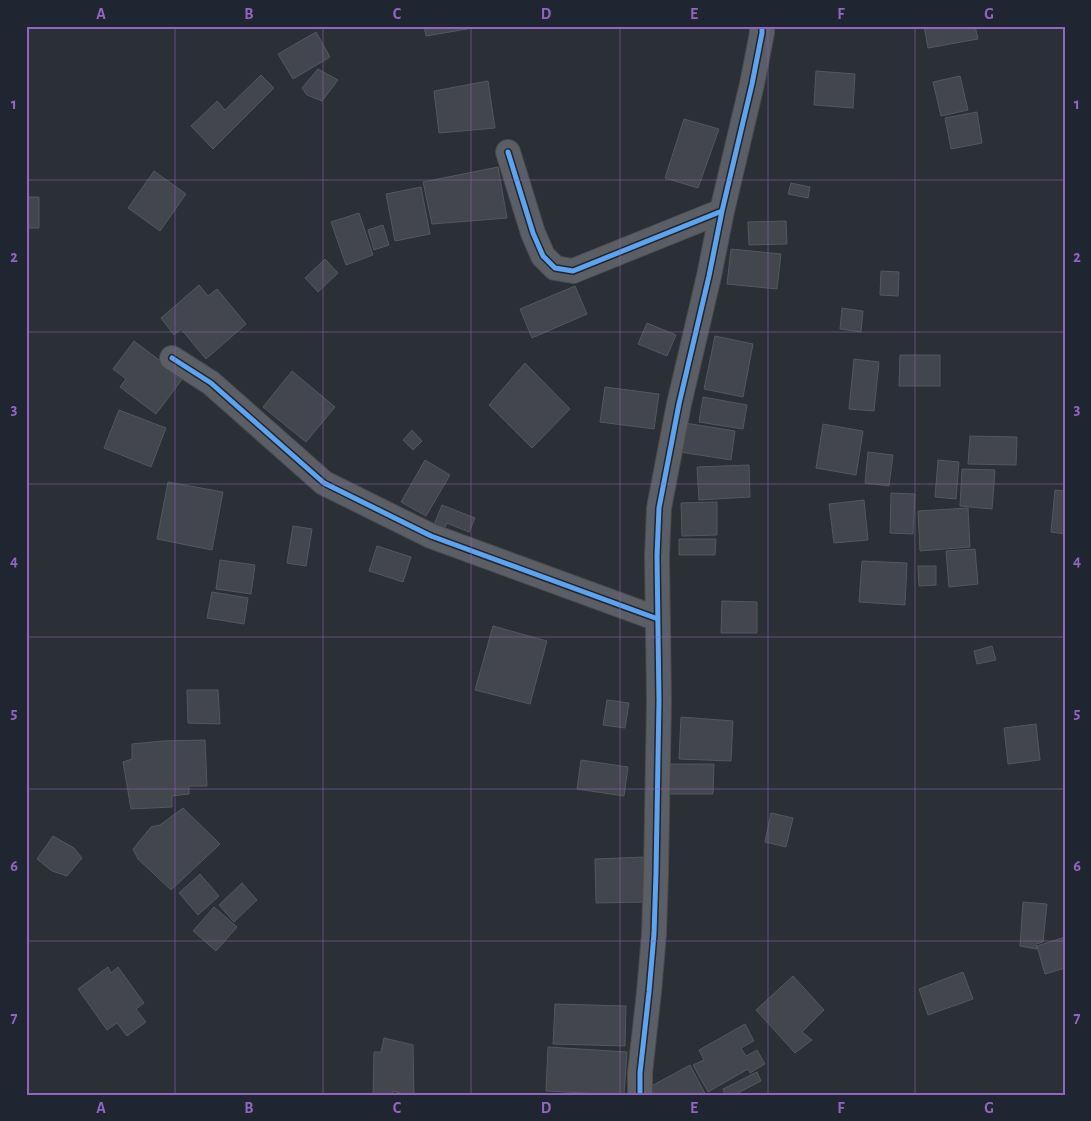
<svg xmlns="http://www.w3.org/2000/svg" width="1091" height="1121" font-family="'Alegreya Sans',sans-serif">
  <rect width="100%" height="100%" fill="#2b2f36"/>
  <path fill="#43474d" stroke="#53575e" d="M424,26H472L473,28L426,36Z
    M924,26H975L978,39L928,48Z
    M316,32L330,57L293,79L278,54Z
    M318,69L338,80L322,101L307,95L302,88Z
    M816,71L855,74L853,108L814,105Z
    M261,75L274,88L213,149L191,126L217,101L225,110Z
    M960,76L968,110L941,116L933,82Z
    M488,81L495,128L439,133L434,91Z
    M977,112L982,143L951,149L945,118Z
    M684,119L719,129L698,188L665,178Z
    M498,167L507,218L432,224L423,182Z
    M154,171L186,194L160,231L128,208Z
    M791,183L810,187L808,198L788,194Z
    M421,187L430,234L395,241L386,194Z
    M26,197H39V228H28V235H26Z
    M359,213L373,255L346,265L331,222Z
    M786,221L787,244L749,245L748,222Z
    M383,225L389,245L374,250L368,230Z
    M731,249L781,254L777,289L727,284Z
    M325,259L338,273L318,292L305,278Z
    M881,271L899,272L898,296L880,295Z
    M199,285L208,296L217,289L246,324L206,359L181,329L174,335L161,318Z
    M575,286L587,314L532,338L520,309Z
    M842,308L863,311L861,332L840,329Z
    M647,323L676,335L667,356L638,344Z
    M715,336L753,344L743,397L704,389Z
    M134,341L183,378L156,414L120,387L126,379L113,369Z
    M900,355H940V386H899Z
    M854,359L879,362L874,411L849,409Z
    M525,363L570,409L532,448L489,405Z
    M292,371L335,407L306,442L263,407Z
    M605,387L659,394L654,429L600,422Z
    M703,397L747,405L743,429L699,422Z
    M119,410L166,428L151,467L104,448Z
    M685,423L735,431L731,460L680,452Z
    M823,424L863,431L856,475L816,468Z
    M412,430L422,441L413,450L403,440Z
    M970,436L1017,437L1016,465L968,464Z
    M868,452L893,455L889,486L865,483Z
    M425,460L450,475L426,516L401,502Z
    M938,460L959,462L956,499L935,497Z
    M749,465L750,497L699,500L697,467Z
    M962,469L995,470L992,509L960,506Z
    M168,482L223,492L212,550L157,539Z
    M1055,490L1065,491V534L1051,532Z
    M891,493L915,494L913,534L890,533Z
    M864,500L868,540L834,543L829,504Z
    M717,502V535L682,536L681,503Z
    M442,505L475,518L469,532L447,523L443,531L433,527Z
    M968,508L970,547L920,551L918,511Z
    M293,526L312,529L306,566L287,563Z
    M679,539H716L715,555H679Z
    M377,546L411,557L403,582L369,571Z
    M975,549L978,584L949,587L946,551Z
    M220,560L255,565L251,594L216,589Z
    M862,561L907,563L905,605L859,602Z
    M918,566H936V585L919,586Z
    M212,592L248,598L244,624L207,618Z
    M722,601L757,602V633H721Z
    M493,626L547,641L530,704L475,690Z
    M992,646L996,660L977,664L974,651Z
    M187,690H218L220,724L188,723Z
    M607,700L629,703L625,728L603,725Z
    M681,717L733,721L731,761L679,759Z
    M1036,724L1040,760L1008,764L1004,728Z
    M205,740L207,786H189V794L172,796V807L131,809L123,762L132,759V744L163,741Z
    M581,760L628,767L624,796L577,789Z
    M668,764H714L713,794H668Z
    M183,808L220,844L171,890L138,859L133,849L151,827L160,825Z
    M771,813L793,818L786,847L765,842Z
    M53,836L74,848L82,858L67,876L52,871L37,859Z
    M646,857L647,902L596,903L595,859Z
    M200,874L219,896L198,915L179,893Z
    M242,883L257,900L234,922L219,905Z
    M1023,902L1047,904L1043,942L1036,944L1037,949L1020,946Z
    M214,907L237,927L216,951L193,931Z
    M1065,937V968L1045,974L1037,946Z
    M108,967L111,973L118,967L144,1003L136,1009L146,1022L127,1036L117,1023L107,1030L78,989Z
    M963,972L973,999L928,1015L919,989Z
    M793,976L824,1010L802,1032L812,1040L795,1053L756,1010Z
    M555,1004L626,1006L625,1046L553,1044Z
    M745,1024L754,1041L741,1048L746,1056L757,1050L765,1064L750,1073L748,1069L708,1092L693,1065L704,1060L699,1050Z
    M384,1038L413,1045L414,1095H407L393,1091V1095H373L374,1052H381Z
    M548,1047L627,1052L624,1095L546,1091Z
    M690,1065L706,1095H649L646,1089Z
    M757,1072L761,1081L734,1095H725L723,1089Z"/>
  <g fill="none" stroke-linecap="round" stroke-linejoin="round">
    <g stroke="#474a4f" stroke-width="26">
      <path id="minor" d="M508,152L533,233L543,256L555,268L573,271L722,211
        M172,358L211,383L324,483L431,536L658,619
        M640,1095V1073L649,992L654,934L656,873L659,701L657,556L659,508L679,404L709,276L722,211L752,84L762,33V26"/>
    </g>
    <use href="#minor" stroke="#5b5e65" stroke-width="24"/>
    <g stroke="#1f2531" stroke-width="8">
      <path id="cycleway" d="M508,152L533,233L543,256L555,268L573,271L722,211
        M172,358L211,383L324,483L431,536L658,619
        M640,1095V1073L649,992L654,934L656,873L659,701L657,556L659,508L679,404L709,276L722,211L752,84L762,33V26"/>
    </g>
    <use href="#cycleway" stroke="#60a3ed" stroke-width="5"/>
  </g>
  <path fill="none" stroke="#9265c2" stroke-width="1" stroke-opacity="0.55" d="M175,26V1095M323,26V1095M471,26V1095M620,26V1095M768,26V1095M915,26V1095M26,180H1065M26,332H1065M26,484H1065M26,637H1065M26,789H1065M26,941H1065"/>
  <rect width="1091" height="1121" fill="none" stroke="#1f2531" stroke-width="55"/>
  <rect x="28" y="28" width="1036" height="1066" fill="none" stroke="#9265c2" stroke-width="2"/>
  <g font-size="16" text-anchor="middle" font-weight="bold" fill="#9265c2">
    <text x="101" y="19">A</text>
    <text x="249" y="19">B</text>
    <text x="397" y="19">C</text>
    <text x="546" y="19">D</text>
    <text x="694" y="19">E</text>
    <text x="841" y="19">F</text>
    <text x="989" y="19">G</text>
    <text x="14" y="109">1</text>
    <text x="1077" y="109">1</text>
    <text x="14" y="262">2</text>
    <text x="1077" y="262">2</text>
    <text x="14" y="414">3</text>
    <text x="1077" y="414">3</text>
    <text x="14" y="566">4</text>
    <text x="1077" y="566">4</text>
    <text x="14" y="718">5</text>
    <text x="1077" y="718">5</text>
    <text x="14" y="871">6</text>
    <text x="1077" y="871">6</text>
    <text x="14" y="1023">7</text>
    <text x="1077" y="1023">7</text>
    <text x="101" y="1113">A</text>
    <text x="249" y="1113">B</text>
    <text x="397" y="1113">C</text>
    <text x="546" y="1113">D</text>
    <text x="694" y="1113">E</text>
    <text x="841" y="1113">F</text>
    <text x="989" y="1113">G</text>
  </g>
</svg>
